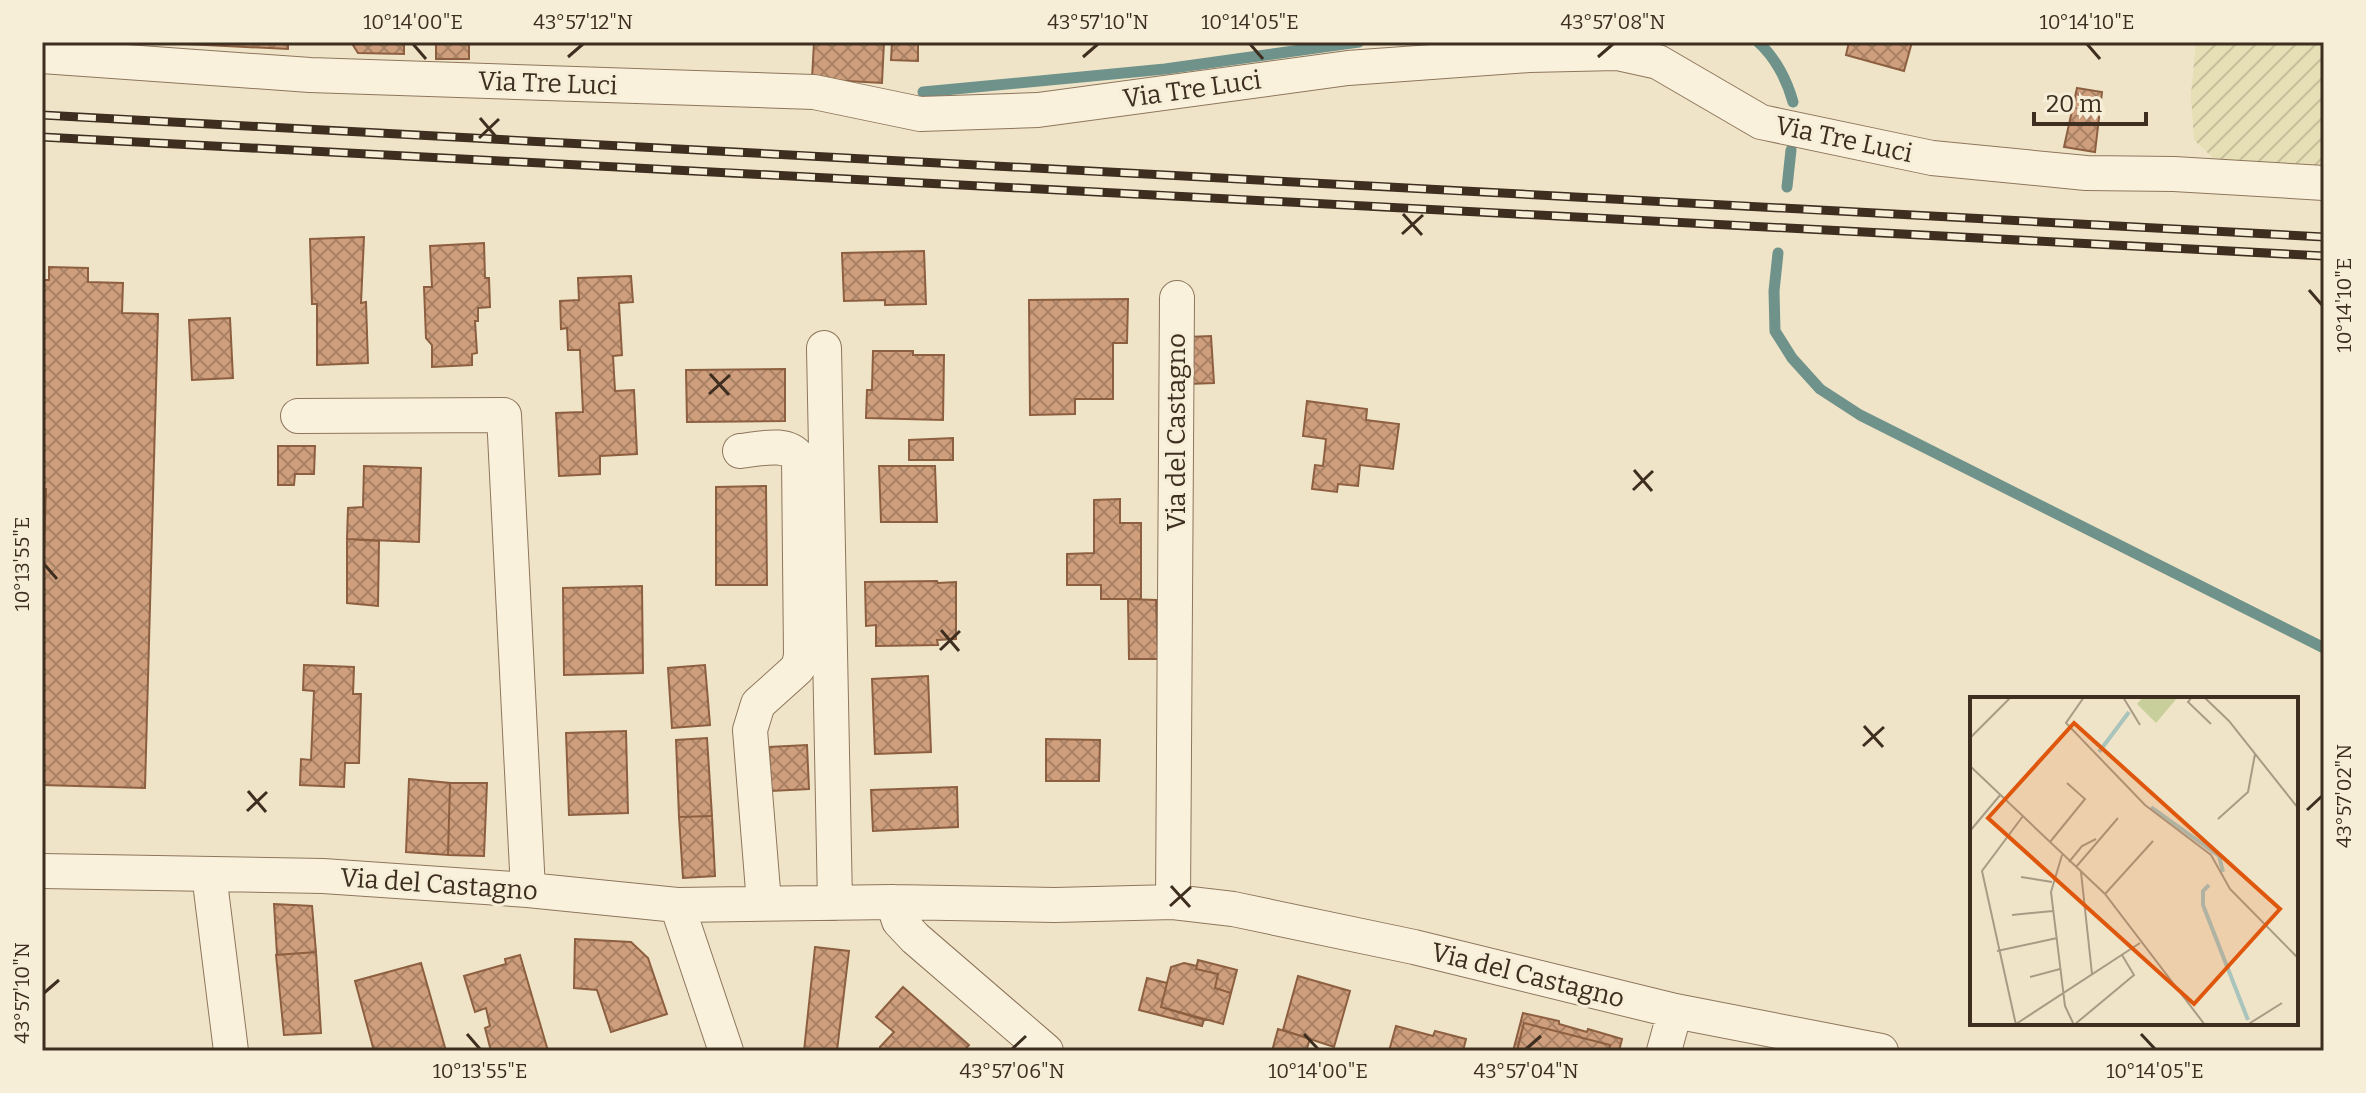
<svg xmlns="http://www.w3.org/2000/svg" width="2366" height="1093" font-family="Bitter,serif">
  <defs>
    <pattern id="farmland-furrows" width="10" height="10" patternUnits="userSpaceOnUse" patternTransform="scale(2)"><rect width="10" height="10" fill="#e6deb5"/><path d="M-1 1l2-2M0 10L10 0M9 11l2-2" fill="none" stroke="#c6bf9b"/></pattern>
    <pattern id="building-cross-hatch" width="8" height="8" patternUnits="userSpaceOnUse" patternTransform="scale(2)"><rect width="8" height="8" fill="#cf9f7d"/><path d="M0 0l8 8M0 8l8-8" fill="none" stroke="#a98266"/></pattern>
  </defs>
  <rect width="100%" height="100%" fill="#f0e4c8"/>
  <path fill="url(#farmland-furrows)" d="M2196,42H2324V168L2214,159L2194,140L2191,95Z"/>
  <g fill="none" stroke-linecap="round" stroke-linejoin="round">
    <path stroke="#6f938a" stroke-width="11" d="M1758,42C1775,57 1787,80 1793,102
      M923,92L1165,69L1359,42
      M1787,187L1791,150
      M1778,253L1774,291L1775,331L1792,358L1820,389L1860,415L2324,648"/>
  </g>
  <path fill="url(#building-cross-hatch)" stroke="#8d5f41" stroke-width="2" d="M288,42V49L165,43V42Z
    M351,42H404V54L358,53Z
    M436,42H469V59H436Z
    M814,42H884L882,83L812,79Z
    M892,42H918V61L891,60Z
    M1849,42H1912L1904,71L1846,55Z
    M2077,88L2102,92L2095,152L2064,147Z
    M364,237L361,303L366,302L368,363L317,365V304H312L310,239Z
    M484,243L485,278H489L490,307L478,308V321H475L477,353L472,354V365L432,367V345L426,338L424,287H432L430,246Z
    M924,251L926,304L885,305V300L844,301L842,253Z
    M49,267L88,268V282L123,283L122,313L158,314L145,788L42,785V612L46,489H42V280H49Z
    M631,276L633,302L619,303L622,355L613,356L615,391L634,390L637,454L600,456V474L559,476L556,413L583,412L580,350H568L567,328L561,329L560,301L579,300L578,278Z
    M1128,299L1127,343H1113V399H1075V414L1030,415L1029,300Z
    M230,318L233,378L192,380L189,320Z
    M1211,336L1214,383L1189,384L1187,337Z
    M873,351H913V355H944L943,420L866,418L867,390H872Z
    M785,369V421L687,422L686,370Z
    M1307,401L1367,409L1366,420L1399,424L1393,469L1360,465L1358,486L1338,484L1337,492L1312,489L1315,465L1323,466L1326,439L1303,436Z
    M953,438V460H909V440Z
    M278,446H315L314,474H295L294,485H278Z
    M364,466L421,468L419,542L347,539L348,508L363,507Z
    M879,466H935L937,522H881Z
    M766,486L767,585H716V487Z
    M42,489H46L42,612Z
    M1120,499V523H1141V599H1101V585H1067V554L1094,553V500Z
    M347,539L379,541L378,606L347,603Z
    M937,581L938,583L956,582V639L937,640L938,645L876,646V625L866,626L865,582Z
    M642,586L643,673L564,675L563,588Z
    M1128,599L1156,600L1158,659H1129Z
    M304,665L354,667L353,694H361L359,763H345L344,787L300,785L301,759L311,760L314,691L303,690Z
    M705,665L710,725L672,728L668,668Z
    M928,676L931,752L875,754L872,679Z
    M626,731L628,813L569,815L566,733Z
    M707,738L712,816L679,817L676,740Z
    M1046,739L1100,740L1099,781H1046Z
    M807,745L809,789L771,791L769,747Z
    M409,779L450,783L448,855L406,852Z
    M450,783H487L484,856L448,855Z
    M957,787L958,827L873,831L871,790Z
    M712,816L715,876L683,878L679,817Z
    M274,904L312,906L316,952L277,955Z
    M575,939L631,942L648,958L667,1014L611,1032L597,990L574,988Z
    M815,947L849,951L837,1051H804Z
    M316,952L321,1033L284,1035L276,955Z
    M520,955L548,1051H498L497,1049L491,1051L485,1028L490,1026L486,1008L475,1012L464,976L506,964L505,959Z
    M1198,960L1237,970L1231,993L1215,988L1218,974L1196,969Z
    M421,963L446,1051H374L355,981Z
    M1184,963L1197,966L1196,969L1218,974L1215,988L1231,993L1223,1024L1161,1007L1171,967Z
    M1298,976L1350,991L1334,1047L1283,1030Z
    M1147,978L1167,983L1161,1007L1204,1020L1202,1026L1139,1010Z
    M903,987L969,1045L964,1051H880V1047L894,1032L876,1017Z
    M1523,1013L1559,1021V1024L1587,1032L1588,1029L1622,1039L1619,1051H1609L1610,1045L1524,1023L1517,1050L1513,1051Z
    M1524,1023L1610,1045L1609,1051H1517Z
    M1396,1026L1433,1036L1435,1031L1466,1039L1463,1051H1389Z
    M1278,1029L1310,1039L1306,1051H1272Z"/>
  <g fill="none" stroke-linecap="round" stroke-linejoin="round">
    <g stroke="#8d765c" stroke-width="36">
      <path id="minor" d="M42,56L310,75L814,92L920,114L1038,110L1348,68L1529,55L1617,53L1658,62L1761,122L1932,158L2086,173L2174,174L2324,183
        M824,348L835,903
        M298,416L504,415L528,890
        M740,451C760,449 787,441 799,458L801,656L798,668L758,704L750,730L764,903
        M42,871L323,876L528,890L677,905L893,902L1055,905L1173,902L1233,909L1414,947L1675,1011L1881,1051
        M209,874L231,1051
        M893,902L899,921L915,938L1046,1051
        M1173,902L1177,298
        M677,905L726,1051
        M1664,1051L1675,1011"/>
    </g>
    <use href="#minor" stroke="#faf1dc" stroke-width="34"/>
    <g stroke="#3d2e20" stroke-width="9">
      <path id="rail" d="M42,115L2324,237
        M42,137L2324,256"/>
    </g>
    <use href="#rail" stroke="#f7eed8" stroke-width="6" stroke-dasharray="18" stroke-linecap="butt"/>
  </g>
  <path fill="none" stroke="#3d2e20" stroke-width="3" d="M413,44L426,59M1250,44L1263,59M2087,44L2100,59M568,57L583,44M1083,57L1098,44M1598,57L1613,44M480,118L498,139M479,138L499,119M1403,214L1422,235M1402,234L1423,215M2309,290L2322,305M710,374L729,395M709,394L730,375M1634,470L1652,491M1633,490L1653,471M44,564L57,579M941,630L959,651M940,650L960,631M1864,726L1883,747M1863,746L1884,727M248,791L266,812M2307,810L2322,796M247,811L267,792M1171,886L1190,907M1170,906L1191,887M44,993L59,980M467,1034L480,1049M1304,1034L1318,1049M2141,1034L2155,1049M1012,1049L1026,1036M1526,1049L1541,1036"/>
  <g text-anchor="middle" stroke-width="6" stroke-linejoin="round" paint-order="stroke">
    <g font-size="26" fill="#3d2e20" stroke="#f7eed8">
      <text transform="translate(548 83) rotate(2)" y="9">Via Tre Luci</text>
      <text transform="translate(1192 89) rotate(-8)" y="9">Via Tre Luci</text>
      <text transform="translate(1844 139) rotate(12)" y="9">Via Tre Luci</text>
      <text transform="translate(1176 432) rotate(-90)" y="9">Via del Castagno</text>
      <text transform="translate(439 884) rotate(4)" y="9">Via del Castagno</text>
      <text transform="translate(1528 975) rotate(14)" y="9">Via del Castagno</text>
    </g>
  </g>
  <g transform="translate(1970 697)">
    <rect width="328" height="328" fill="#f0e4c8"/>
    <path d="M173,0H208L186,26L167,7Z" fill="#c9cf9b"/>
    <path fill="none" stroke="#a9c4bc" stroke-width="4" d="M129,55L159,15M181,110L249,159L253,175M239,188L233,194V208L278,323"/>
    <path fill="none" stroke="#a89b85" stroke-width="2" d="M114,0L96,26L175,108L241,158L260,192L328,261M153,0L170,28M222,0L218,5L241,27M234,0L259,24L328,111M0,41L41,0M0,69L135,197L235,328M248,122L278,95L285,57M0,134L31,97M80,145L115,102L97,86M92,158L81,195L95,309L104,328M99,165L112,149L126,142M106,170L148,121M111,175L122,277M51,180L82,185M135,197L183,144M42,218L83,214M27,254L87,241M60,280L90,272M46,327L170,246M46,328L12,174L53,119M104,328L164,278L152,258M277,328L312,306"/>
    <path fill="#df570d" fill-opacity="0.15" stroke="#df570d" stroke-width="4" d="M104,26L310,212L224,307L18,121Z"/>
    <rect width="328" height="328" fill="none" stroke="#3d2e20" stroke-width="4"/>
  </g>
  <rect width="2366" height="1093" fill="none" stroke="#f7eed8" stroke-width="88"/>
  <path d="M2034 112v12h112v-12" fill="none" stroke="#3d2e20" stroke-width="4"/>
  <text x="2046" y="112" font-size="24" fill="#3d2e20" stroke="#f7eed8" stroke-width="6" paint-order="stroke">20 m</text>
  <rect x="44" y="44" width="2278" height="1005" fill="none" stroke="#3d2e20" stroke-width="3"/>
  <g font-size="20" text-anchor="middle" fill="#3d2e20">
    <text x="413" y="29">10°14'00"E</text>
    <text x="583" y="29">43°57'12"N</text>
    <text x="1098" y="29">43°57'10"N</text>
    <text x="1250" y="29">10°14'05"E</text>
    <text x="1613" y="29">43°57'08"N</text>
    <text x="2087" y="29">10°14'10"E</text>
    <text transform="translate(2344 305) rotate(-90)" y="7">10°14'10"E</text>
    <text transform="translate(22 564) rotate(-90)" y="7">10°13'55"E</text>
    <text transform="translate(2344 796) rotate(-90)" y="7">43°57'02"N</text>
    <text transform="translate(22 993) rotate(-90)" y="7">43°57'10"N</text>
    <text x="480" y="1078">10°13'55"E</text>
    <text x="1012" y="1078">43°57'06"N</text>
    <text x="1318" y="1078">10°14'00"E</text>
    <text x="1526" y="1078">43°57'04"N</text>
    <text x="2155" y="1078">10°14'05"E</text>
  </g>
</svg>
